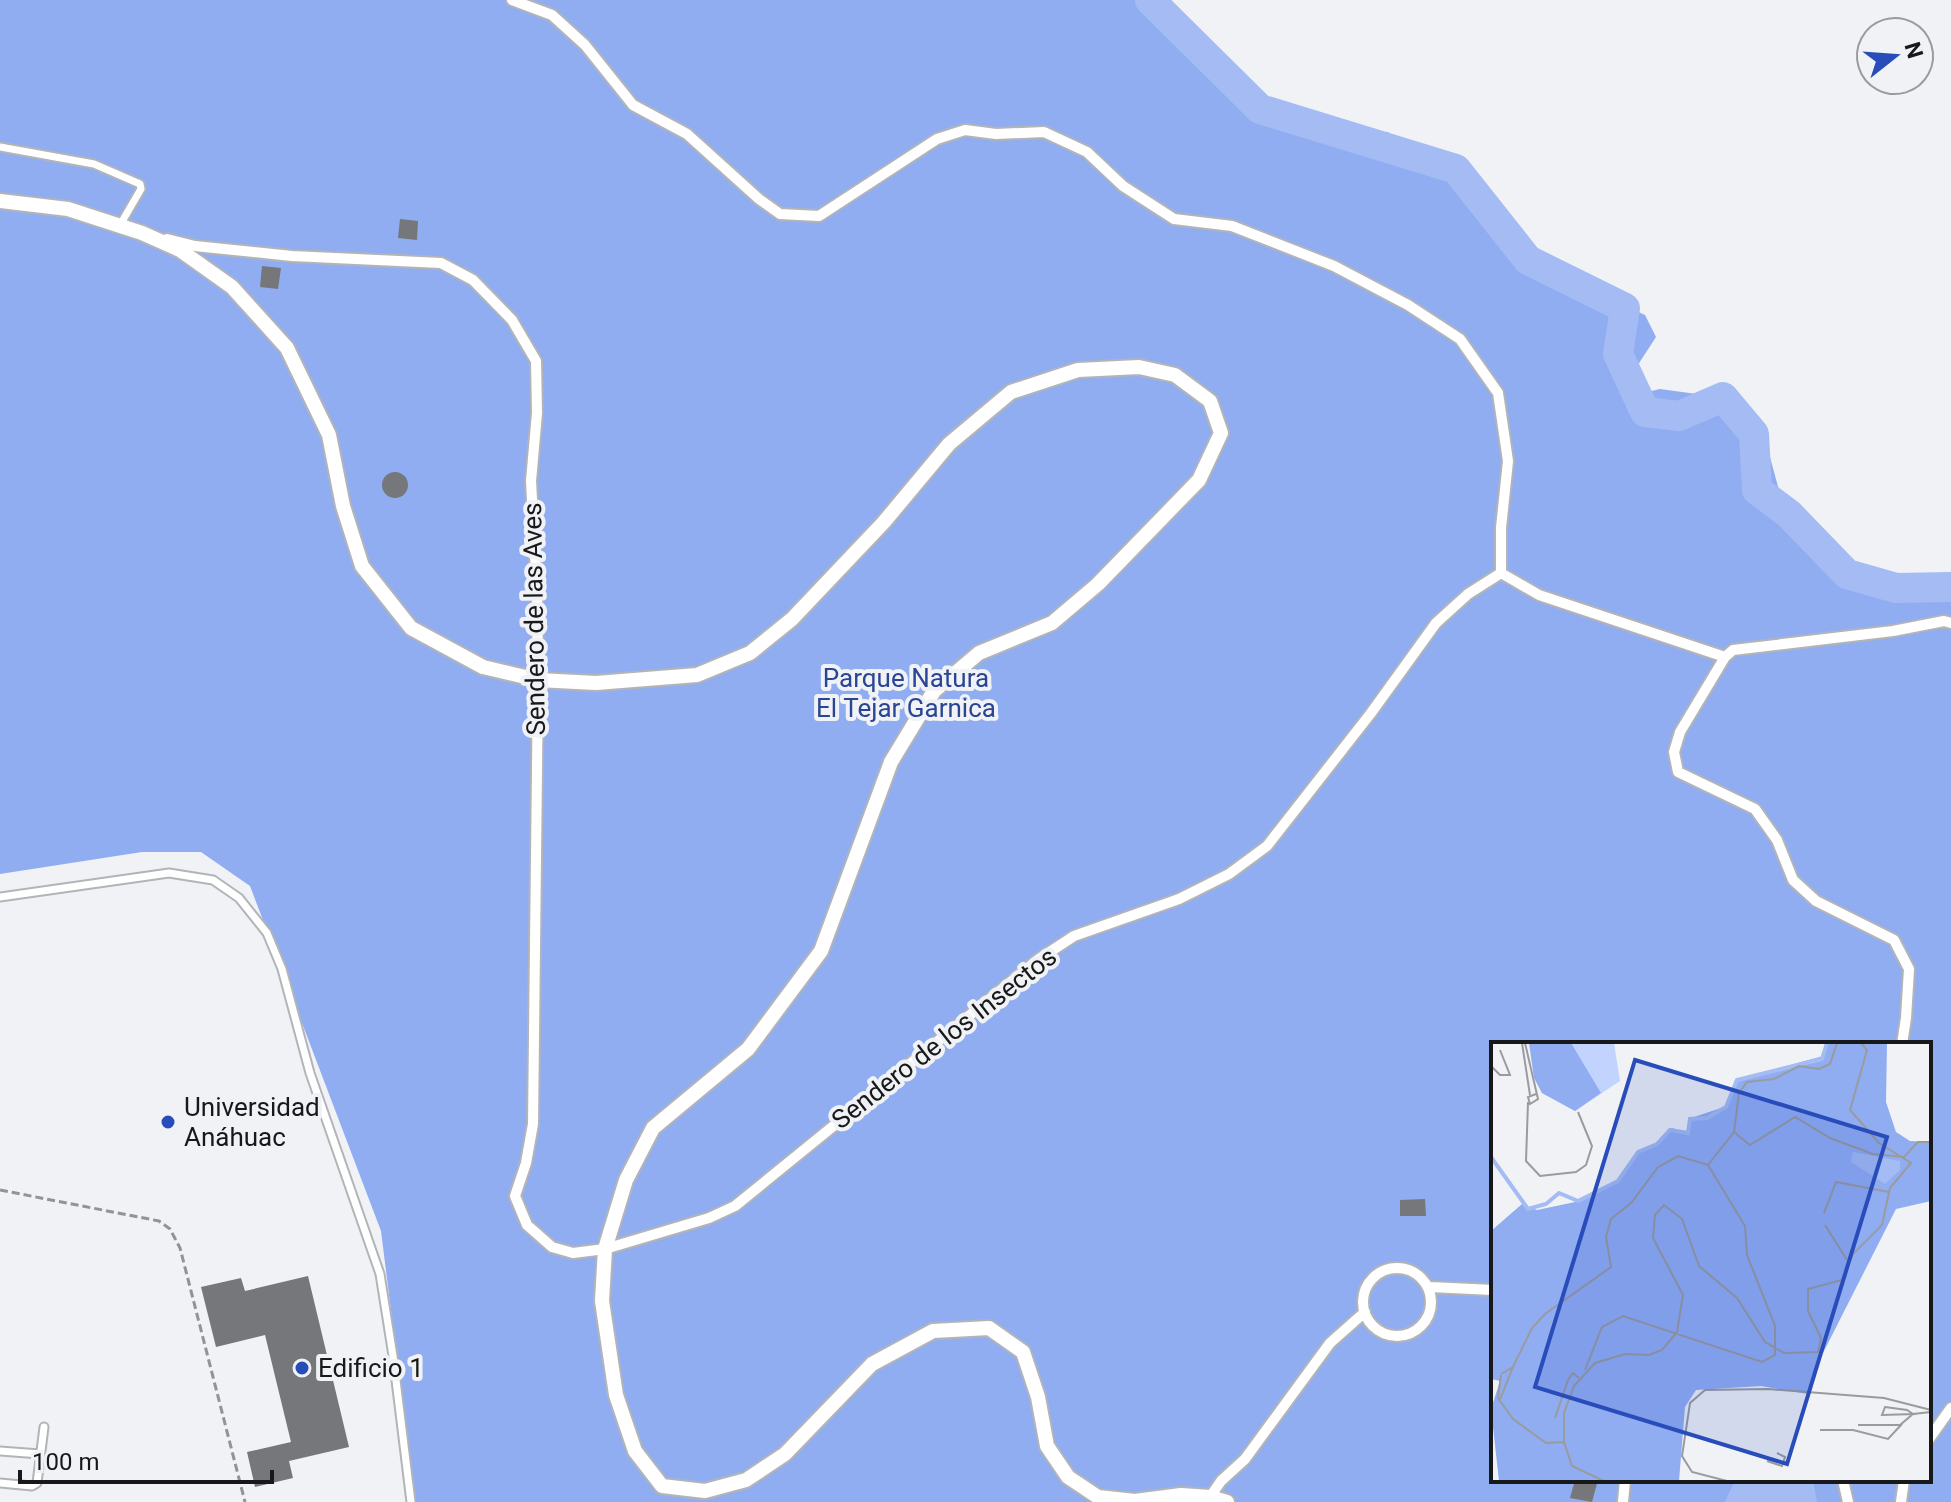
<svg xmlns="http://www.w3.org/2000/svg" width="1951" height="1502" font-family="Roboto,sans-serif">
  <rect width="100%" height="100%" fill="#f0f2f6"/>
  <path fill="#90adf1" fill-rule="evenodd" d="M0,0H1159L1180,13L1251,106L1302,126L1388,132L1423,162L1466,171L1508,216L1550,280L1594,291L1645,315L1656,337L1630,377L1634,395L1660,389L1704,395L1741,415L1770,457L1780,494L1854,581L1897,590L1951,576V1502H415L381,1231L250,886L201,852H142L0,874ZM1493,1044H1929V1480H1493Z"/>
  <path fill="#a4bcf3" d="M1735,1480H1813L1817,1502H1725Z"/>
  <g fill="none" stroke-linecap="round" stroke-linejoin="round">
    <path stroke="#a4bcf3" stroke-width="30" d="M1150,0L1260,109L1456,169L1528,260L1625,308L1618,354L1645,412L1679,416L1723,397L1754,434L1757,490L1789,514L1847,574L1896,588L1951,587"/>
  </g>
  <path fill="#75777b" d="M400,219L418,221L417,240L398,238Z
    M262,266L281,268L278,289L260,287Z
    M382 485a13 13 0 1 1 26 0a13 13 0 1 1-26 0Z
    M1425,1199L1426,1216H1400V1200Z
    M308,1276L349,1447L289,1461L293,1478L255,1487L247,1452L291,1442L265,1335L216,1347L201,1287L241,1278L245,1291Z
    M1575,1480H1598L1592,1502L1570,1498Z"/>
  <g fill="none" stroke-linecap="round" stroke-linejoin="round">
    <g stroke="#b2b4b8" stroke-width="11">
      <path id="service" d="M0,147L94,164L140,184L141,189L120,225
        M0,897L169,873L213,880L239,898L267,933L282,969L310,1073L380,1274L393,1356L411,1502
        M0,1451L40,1454
        M0,1483L32,1486L37,1483L44,1427"/>
    </g>
    <g stroke="#b2b4b8" stroke-width="14">
      <path id="pedestrian" d="M512,0L552,15L585,45L633,105L687,134L759,199L780,214L819,216L937,139L965,130L996,134L1044,132L1087,152L1123,186L1174,219L1232,226L1334,266L1408,305L1460,339L1498,393L1508,461L1501,528V573
        M167,239L195,246L292,256L441,263L473,280L512,320L536,361L537,413L531,481L537,591L538,680L533,1124L526,1163L515,1196L527,1225L552,1247L573,1253L605,1249L709,1218L735,1206L1039,959L1074,936L1179,899L1229,874L1267,846L1371,713L1436,623L1468,594L1501,573
        M1501,573L1539,595L1725,657L1733,650L1893,631L1944,621L1951,623
        M1725,657L1680,732L1674,752L1678,772L1755,809L1777,840L1793,880L1816,901L1894,940L1909,969L1906,1018L1902,1044
        M1363 1302a34 34 0 1 1 68 0a34 34 0 1 1-68 0Z
        M1430,1287L1493,1290
        M1929,1439L1951,1408
        M1843,1480L1848,1502
        M1210,1497L1221,1481L1245,1459L1330,1343L1365,1312
        M1623,1502L1625,1480
        M1901,1502L1904,1480"/>
    </g>
    <g stroke="#b2b4b8" stroke-width="18">
      <path id="minor" d="M0,201L68,209L142,233L180,250L232,287L287,348L329,435L343,506L362,566L411,628L483,667L538,680L596,683L697,675L750,653L792,619L884,522L949,444L1011,392L1078,370L1139,367L1175,375L1210,401L1221,433L1199,480L1098,584L1052,623L979,653L934,691L891,762L821,951L748,1049L653,1128L626,1180L605,1249L602,1301L616,1395L635,1451L662,1486L705,1491L746,1480L785,1454L872,1364L933,1331L989,1328L1023,1352L1038,1397L1047,1446L1068,1477L1098,1497L1135,1501L1181,1495L1210,1497L1227,1502"/>
    </g>
    <path stroke="#919396" stroke-width="3" stroke-dasharray="8 4" stroke-linecap="butt" d="M0,1190L159,1221L170,1229L180,1248L245,1502"/>
    <use href="#service" stroke="#fff" stroke-width="7"/>
    <use href="#pedestrian" stroke="#fff" stroke-width="10"/>
    <use href="#minor" stroke="#fff" stroke-width="14"/>
  </g>
  <g fill="#294cbb" stroke="#f0f2f6" stroke-width="3">
    <circle cx="168" cy="1122" r="8"/>
    <circle cx="302" cy="1368" r="8"/>
  </g>
  <g text-anchor="middle" stroke-width="8" stroke-linejoin="round" paint-order="stroke">
    <g font-size="26" fill="#171819" stroke="#f0f2f6">
      <text transform="translate(534 619) rotate(-91)" y="9">Sendero de las Aves</text>
      <text transform="translate(944 1038) rotate(-38)" y="9">Sendero de los Insectos</text>
    </g>
    <g font-size="26" fill="#294593" stroke="#f0f2f6">
      <text x="906" y="687">Parque Natura<tspan x="906" dy="30">El Tejar Garnica</tspan></text>
    </g>
    <g font-size="26" fill="#171819" stroke="#f0f2f6" text-anchor="start">
      <text x="184" y="1116">Universidad<tspan x="184" dy="30">Anáhuac</tspan></text>
      <text x="318" y="1377">Edificio 1</text>
    </g>
  </g>
  <g transform="translate(1491 1042)">
    <rect width="440" height="440" fill="#f0f2f6"/>
    <path d="M38,1H123L129,39L84,69L51,51Z" fill="#c2d4fe"/>
    <path d="M38,1H80L110,51L84,69L51,51L43,36ZM336,1H396L395,60L405,90L419,99L440,100V159L405,167L331,313L317,352L270,344L205,348L194,365L188,439H8L0,367L9,339L0,337V189L31,162L46,168L89,159L126,141L148,108L170,100L181,86L194,91L203,75L236,64L244,38L332,14Z" fill="#90adf1"/>
    <path d="M362,110L409,119V128L394,142L360,120Z" fill="#a4bcf3"/>
    <path fill="none" stroke="#a4bcf3" stroke-width="4" d="M0,115L37,167L55,162L68,151L87,159L127,139L147,110L166,102L179,88L197,91L199,77L216,76L235,65L246,38L331,17L336,1"/>
    <path fill="none" stroke="#999b9e" stroke-width="2" d="M31,1L39,53M34,1L47,57L39,62L37,55L45,52M0,24L9,33H19L9,8M37,60L35,119L49,134L85,130L95,123L101,104L87,70M243,90L259,103L304,75L339,96L382,112L413,115L427,100H440M217,123L243,90L248,51L256,40L283,37L308,24L328,27L339,22L346,1M333,171L345,140L398,150M334,183L356,218M94,328L111,285L132,274L271,320L284,313V284L256,213L254,184L217,123M10,332L22,325L41,286L54,272L120,225L115,195L120,177L141,160L167,125L187,114L217,123M10,333L7,356L22,377L55,401L73,400M8,360L22,325M394,365L416,368L422,372L391,373ZM64,376L77,338L82,331L88,336M367,383H409L422,372L440,370M329,388H362L397,397L411,382M276,419L291,424L294,415L286,411M113,439L81,424L73,400V371L83,344L104,321L134,312L158,313L171,308L186,290L192,253L162,196L164,173L173,163L191,177L208,224L246,256L274,300L293,311L327,310L330,296L317,269V247L351,238L362,212L391,183L399,146L420,121L388,101L359,68L376,8L370,1M236,439L201,430L191,414L199,361L214,348L277,347L393,356L440,368"/>
    <path fill="#294cbb" fill-opacity="0.15" stroke="#294cbb" stroke-width="4" d="M144,18L396,95L296,422L44,345Z"/>
    <rect width="440" height="440" fill="none" stroke="#171819" stroke-width="4"/>
  </g>
  <g transform="translate(1895 56) rotate(73)"><circle r="38" fill="#f0f2f6" stroke="#999b9e" stroke-width="2"/>
  <path d="M0-6L14 30L0 20L-14 30Z" fill="#294cbb"/>
  <text y="-12" font-size="22" font-weight="bold" text-anchor="middle" fill="#171819">N</text>
  </g>
  <path d="M20 1470v12h252v-12" fill="none" stroke="#171819" stroke-width="4"/>
  <text x="32" y="1470" font-size="24" fill="#171819" stroke="#f0f2f6" stroke-width="6" paint-order="stroke">100 m</text>
</svg>
